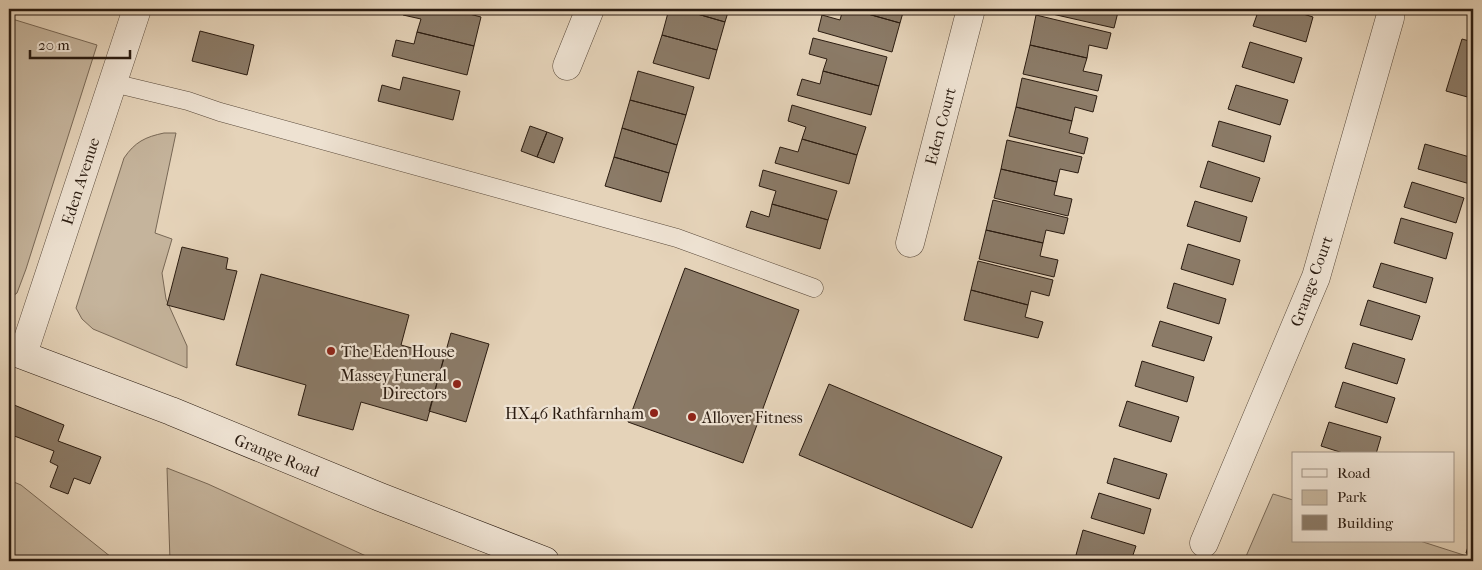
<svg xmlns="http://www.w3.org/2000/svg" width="1482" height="570" font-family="'IM FELL French Canon',serif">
  <rect width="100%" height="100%" fill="#e5d3b9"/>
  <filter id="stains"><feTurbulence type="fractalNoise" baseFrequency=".004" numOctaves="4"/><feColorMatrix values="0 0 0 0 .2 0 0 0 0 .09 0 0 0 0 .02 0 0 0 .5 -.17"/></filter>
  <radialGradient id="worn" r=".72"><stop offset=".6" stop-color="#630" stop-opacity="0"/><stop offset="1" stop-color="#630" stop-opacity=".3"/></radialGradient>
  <path fill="#c5b49c" stroke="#786856" d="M9,18L97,45L26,269L17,293L9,299Z
    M164,133H176L155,233L172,239L162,273L166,299L187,346V368L93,329L82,319L76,308L124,158C135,142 145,137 164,133Z
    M167,468L208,484L377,561H170Z
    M9,480L21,485L116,561H9Z
    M1273,494L1293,500V541H1420L1473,558V561H1244Z"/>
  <path fill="#8b7b68" stroke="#2a1b10" d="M404,9H450L481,17L474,46L417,32L421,19L403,15Z
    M484,9H508L507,14Z
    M669,9H680L725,22L717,50L662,35Z
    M680,9H729L725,22Z
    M843,9H850L900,23L892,52L818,31L822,15L840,20Z
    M850,9H904L900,23Z
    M1039,9H1102L1118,12L1114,28L1039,11Z
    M1259,9H1287L1313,17L1306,42L1253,26Z
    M1036,15L1111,33L1107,49L1089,45L1087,58L1030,45Z
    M200,31L254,45L247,75L192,61Z
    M417,32L474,46L467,75L392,56L396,40L414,44Z
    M662,35L717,50L709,79L653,63Z
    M813,38L887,57L879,86L823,71L827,59L809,54Z
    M1462,39L1473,42V90L1471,98L1446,91Z
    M1250,42L1302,58L1294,83L1242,67Z
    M1030,45L1087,58L1083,71L1102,75L1098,91L1023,74Z
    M638,71L694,87L686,115L630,100Z
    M823,71L879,86L871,115L797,95L802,79L820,84Z
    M403,77L460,91L453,120L378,101L382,85L400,90Z
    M1022,78L1097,96L1093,112L1075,107L1072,121L1016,107Z
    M1236,85L1288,100L1280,125L1228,109Z
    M630,100L686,115L677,145L622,128Z
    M792,105L866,127L857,155L802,139L806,127L788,121Z
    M1016,107L1072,121L1069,133L1088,138L1084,154L1009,136Z
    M1219,121L1271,136L1264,162L1212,146Z
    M530,126L547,132L537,157L521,151Z
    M622,128L677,145L669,173L614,157Z
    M547,132L563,138L554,163L537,157Z
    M802,139L857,155L849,184L775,163L780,147L798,152Z
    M1007,140L1082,157L1078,173L1060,169L1057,182L1001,169Z
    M1425,144L1473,158V173L1470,184L1418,169Z
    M614,157L669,173L661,202L605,186Z
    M1208,161L1260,178L1252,202L1200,187Z
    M1001,169L1057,182L1054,195L1072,199L1068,216L994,198Z
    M763,170L837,191L828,220L772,204L776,191L759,186Z
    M1412,182L1464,198L1456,223L1404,207Z
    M993,200L1068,218L1064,234L1046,230L1043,243L986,230Z
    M1195,201L1247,217L1240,242L1187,226Z
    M772,204L828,220L820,249L746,227L751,211L769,217Z
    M1401,218L1453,233L1446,259L1394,243Z
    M986,230L1043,243L1040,256L1058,260L1054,277L979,259Z
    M1188,244L1240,260L1233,285L1181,269Z
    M182,247L228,258L226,269L237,271L224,320L167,305Z
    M978,261L1053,280L1049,296L1031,291L1028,305L971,290Z
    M1381,263L1433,278L1426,303L1373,287Z
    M685,268L799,310L743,463L628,422Z
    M261,274L409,315L401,345L444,357L427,421L361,402L353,430L298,415L306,385L236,365Z
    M1174,283L1226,299L1219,324L1167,308Z
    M971,290L1028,305L1025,317L1043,322L1038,338L964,320Z
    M1368,300L1420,316L1412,340L1360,325Z
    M1160,321L1212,337L1204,361L1152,346Z
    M451,333L489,344L466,422L429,411Z
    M1353,343L1405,359L1397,384L1345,368Z
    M1142,361L1194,377L1187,402L1135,386Z
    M1343,382L1395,398L1387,423L1335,407Z
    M829,384L1002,457L972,528L799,455Z
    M1127,401L1179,417L1171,442L1119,426Z
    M9,403L64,425L58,441L101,457L90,484L74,478L68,494L50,487L58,466L50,462L54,451L9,434Z
    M1329,422L1381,437L1376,454H1346L1321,446Z
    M1114,458L1167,474L1159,499L1107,483Z
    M1099,493L1151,509L1144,534L1091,518Z
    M1083,530L1136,546L1131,561H1096L1076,555Z
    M1473,531V555L1466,553Z"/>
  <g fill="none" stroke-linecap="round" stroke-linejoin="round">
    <g stroke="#59493a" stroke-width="19">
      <path id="service" d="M113,83L188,101L220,112L677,238L814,288"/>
    </g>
    <g stroke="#59493a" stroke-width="29">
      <path id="minor" d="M567,66L590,9
        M910,243L971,9
        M23,354L137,9
        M1204,543L1316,277L1390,18L1391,9"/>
    </g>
    <g stroke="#2a1b10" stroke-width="29">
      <path id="secondary" d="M9,350L171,411L380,497L545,561"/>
    </g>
    <use href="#service" stroke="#eee2d2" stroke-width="18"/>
    <use href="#minor" stroke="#eee2d2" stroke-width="28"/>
    <use href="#secondary" stroke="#eee2d2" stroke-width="28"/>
  </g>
  <g fill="#8f2418" stroke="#eee2d2" stroke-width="2">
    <circle cx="331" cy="351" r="5"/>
    <circle cx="457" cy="384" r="5"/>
    <circle cx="654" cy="413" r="5"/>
    <circle cx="692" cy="417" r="5"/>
  </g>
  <g text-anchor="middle" stroke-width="4.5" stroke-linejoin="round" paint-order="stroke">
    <g font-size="16" fill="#2a1b10" stroke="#eee2d2">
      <text transform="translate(940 126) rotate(-75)" y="6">Eden Court</text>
      <text transform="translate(80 181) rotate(-72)" y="6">Eden Avenue</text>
      <text transform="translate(1311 281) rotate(-70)" y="6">Grange Court</text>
      <text transform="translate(277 455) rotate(22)" y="6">Grange Road</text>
    </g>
    <g font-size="16" fill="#2a1b10" stroke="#eee2d2" text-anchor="start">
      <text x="341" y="357">The Eden House</text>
      <text x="447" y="381" text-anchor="end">Massey Funeral<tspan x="447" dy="18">Directors</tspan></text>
      <text x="644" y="419" text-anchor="end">HX46 Rathfarnham</text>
      <text x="702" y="423">Allover Fitness</text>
    </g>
  </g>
  <rect width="1482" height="570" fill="none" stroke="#e5d3b9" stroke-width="30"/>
  <rect x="10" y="10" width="1462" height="550" fill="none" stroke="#2a1b10" stroke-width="2.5"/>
  <rect x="15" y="15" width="1452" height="540" fill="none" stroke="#2a1b10"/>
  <rect x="1292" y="452" width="162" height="90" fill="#eee2d2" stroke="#a09284"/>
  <rect x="1302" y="469" width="25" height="8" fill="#eee2d2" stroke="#a09284"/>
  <text x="1337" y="478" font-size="15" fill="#2a1b10">Road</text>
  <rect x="1302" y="490" width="25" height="15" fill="#c5b49c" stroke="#a09284"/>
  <text x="1337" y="502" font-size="15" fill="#2a1b10">Park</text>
  <rect x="1302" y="515" width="25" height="15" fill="#8b7b68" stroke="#a09284"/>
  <text x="1337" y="528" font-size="15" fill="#2a1b10">Building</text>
  <path d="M30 50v8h100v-8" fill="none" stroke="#2a1b10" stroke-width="2.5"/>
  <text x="38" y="50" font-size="15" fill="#2a1b10" stroke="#eee2d2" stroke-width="4" paint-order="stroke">20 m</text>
  <rect width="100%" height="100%" filter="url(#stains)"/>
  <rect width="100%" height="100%" fill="url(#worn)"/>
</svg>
